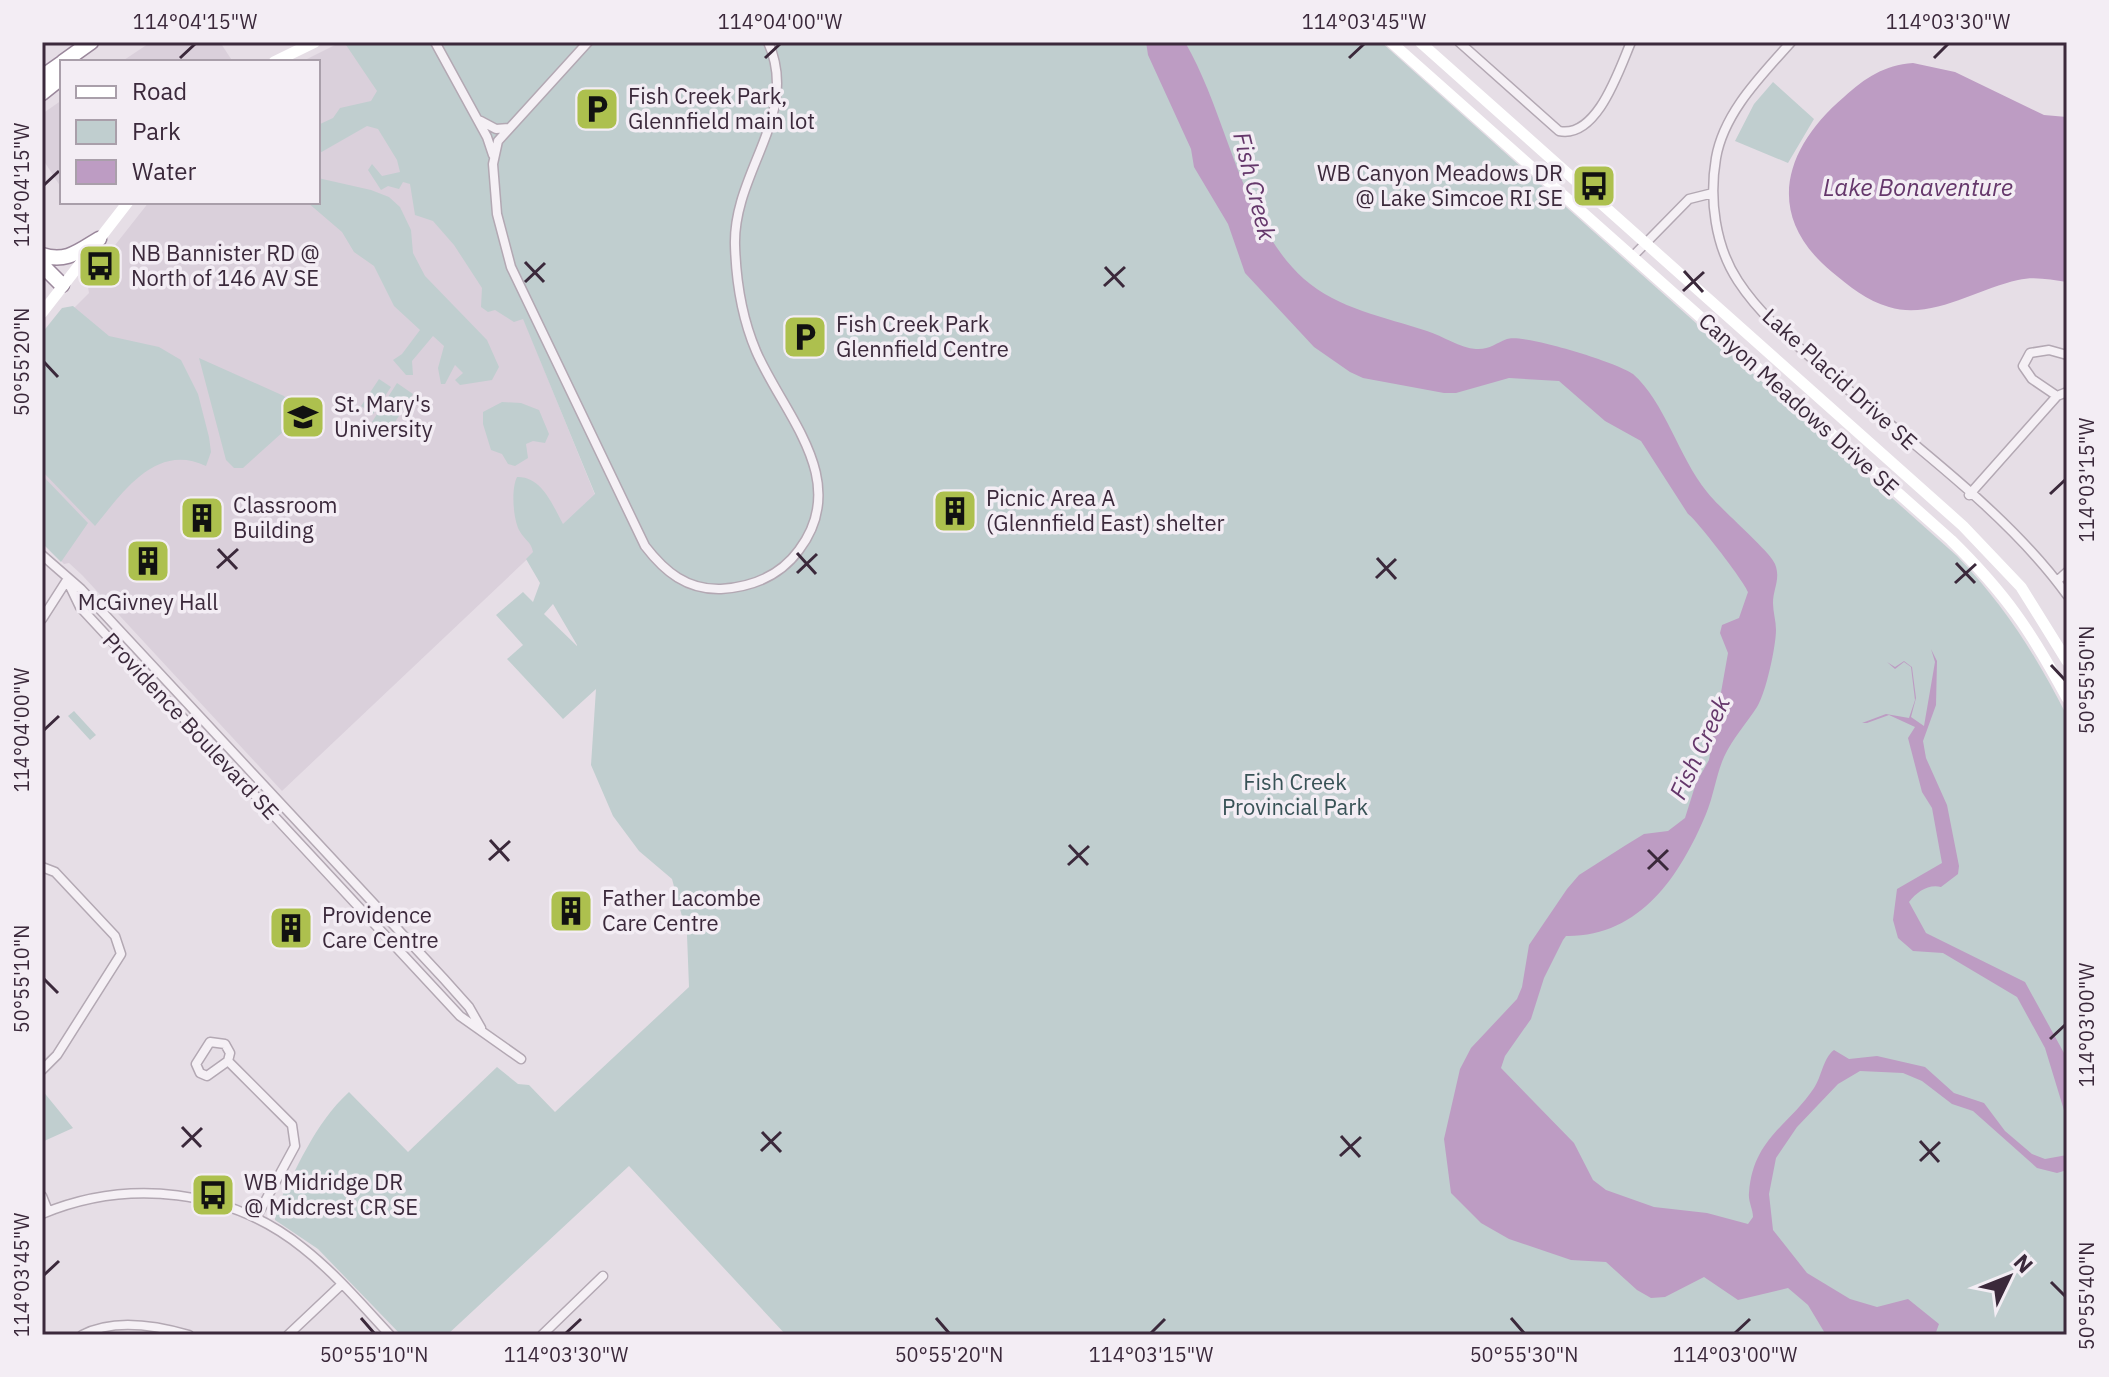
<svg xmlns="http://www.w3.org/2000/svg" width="2109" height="1377" font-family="'IBM Plex Sans',sans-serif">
  <rect width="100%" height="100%" fill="#e6dee6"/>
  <path fill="#dad0db" d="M151,42H220L233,62H121Z
    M341,42H346L513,293L595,495L282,791L82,575L69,563L64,564L42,541V340L89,293L88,287L112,249L149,202H318V62H301Z
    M62,100V189L42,158V114Z"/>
  <path fill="#c0cecf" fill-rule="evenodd" d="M344,42H1381L1957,556C2006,607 2035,654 2067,716V1335H786L629,1166L447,1335H401L318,1249L275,1220V1210C297,1169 314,1124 349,1092L408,1152L497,1067L518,1084L529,1085L555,1112L689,987L687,935L672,879L639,851L613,816L591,765L596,689L563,719L507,659L523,645L496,615L523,592L533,602L540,583L526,559L533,552C531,541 524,540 519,530C513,518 511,489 517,477C542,476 553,506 563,524L595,494L523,319L514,322L495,310L488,312L481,307L482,288L454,245L433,221L415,215L410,184L403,182L399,189L388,186L381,190L368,170L372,164L382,176L400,172L397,160L378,129L367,126L318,154V125L333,118L340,108L371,101L377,91ZM553,604L577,645V646L544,614Z
    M1773,82L1814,119L1788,163L1735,141L1754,104Z
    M318,178L371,190L389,197L400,207L411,230L413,253L425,276L487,340L499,367L492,380L460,385L455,380L463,373L455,365L445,384H441L438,368L444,346L433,336L412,361L413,375H406L393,360L402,354L420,330L394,306L374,266L354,252L342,232L307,202H318Z
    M73,306L109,336L159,347L181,360L198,394L209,437L211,452L206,466C156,442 123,492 95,526L42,471V333L62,308Z
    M199,358L284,396L298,411L293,423L243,468H234L226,460Z
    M379,379L391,387L373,414L361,406Z
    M397,383L413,394L388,433L372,422Z
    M502,402L521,403L539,410L549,434L545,443L533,441L526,444L528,458L515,466L508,464L502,454L491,450L483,424V412Z
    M42,475L88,523L61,562L42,543Z
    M74,711L96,735L90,740L68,716Z
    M42,1090L73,1128L42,1142Z"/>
  <path fill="#bd9cc3" d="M1146,42H1185C1228,116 1240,221 1304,279C1338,309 1385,317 1427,331C1443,336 1460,348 1476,349C1489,350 1496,343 1507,339C1523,333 1619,363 1633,374C1665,402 1678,456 1707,492C1720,509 1770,551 1775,564C1781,579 1773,589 1773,603C1773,612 1776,621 1776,630C1776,646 1766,693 1757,707C1746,724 1733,738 1724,757C1716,775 1714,795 1706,814C1680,876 1640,937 1566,936L1563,940L1544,978L1531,1019L1505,1056L1501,1068L1574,1143L1593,1180L1606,1190L1654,1207L1707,1213L1748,1224L1753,1217C1753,1209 1748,1201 1749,1193C1753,1138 1789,1126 1814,1088C1822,1076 1823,1058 1834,1050L1849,1059L1877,1056L1925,1067L1954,1093L1984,1103L2005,1131L2032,1154L2045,1159L2067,1155V1170L2057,1173L2037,1168L1973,1111L1952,1104L1922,1081L1903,1073L1860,1071L1838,1084L1797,1127L1776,1158L1769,1194L1773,1230L1807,1273L1850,1299L1877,1307L1908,1299L1939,1324L1935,1335H1826L1808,1305L1788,1288L1738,1300L1704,1277L1665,1297L1651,1298L1637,1290L1606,1262L1571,1260L1509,1239L1481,1223L1451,1193L1444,1139L1460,1069L1471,1048L1517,999L1522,987L1529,945L1567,889L1579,875L1626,845L1644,834L1668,831L1685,818L1696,783L1709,760L1728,653L1720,633L1722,625L1739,618L1748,592C1745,582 1695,518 1688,514L1641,441L1605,421L1559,381L1509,378L1456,393H1444L1363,378L1350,372L1314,347L1245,273L1228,224L1194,167L1191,149L1148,55Z
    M1913,63L1955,72L2044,115L2067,117V282C2051,280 2035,276 2018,280C1977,289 1932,320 1889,307C1867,301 1849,286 1832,272C1764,216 1783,149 1844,97C1865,78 1884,65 1913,63Z
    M1931,649L1937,661L1936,705L1923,741L1926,758L1947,805L1959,866L1958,874L1941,887C1928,884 1917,892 1909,902L1926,933L2025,982L2064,1053L2067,1120L2045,1048L2017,997L1943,953L1913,951L1898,938L1893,920L1897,889L1942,863L1932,808L1922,792L1908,738L1915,727L1889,715L1867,723H1862L1886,714L1909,718L1915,700L1911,667L1904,662L1895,669L1887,662L1895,667L1904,661L1912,667L1916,698L1911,717L1924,726L1935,662Z"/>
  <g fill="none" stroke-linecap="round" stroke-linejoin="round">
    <g stroke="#b3a8b3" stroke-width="11">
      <path id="street" d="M435,42L487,137L493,155
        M588,42L498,141L493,164L497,214L511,267L645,546C665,572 687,590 721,589C752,587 780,576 799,550C852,480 783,414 756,351C742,318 736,280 735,245C733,172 801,114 768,42
        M1459,42L1559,131C1597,139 1619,70 1631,42
        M1791,42C1762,75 1724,112 1716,158C1709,199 1715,246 1738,281C1762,318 1799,347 1832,376C1908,441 2009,514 2067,595
        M481,121L496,129L509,128
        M1633,256L1689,199L1713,193
        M2057,396L2032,379L2023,366L2030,353L2049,350L2067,355
        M1969,495L2057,396L2067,392
        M42,555L81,589L444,979L469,1007L481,1028
        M67,580L80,607L460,1016L521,1059
        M2057,581L2067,572
        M42,619L67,580
        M42,867L55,872L115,936L121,954L57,1055L42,1070
        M228,1061L207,1076L200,1073L196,1064L210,1042L225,1044L230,1053L228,1061L292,1125L295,1146L256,1218
        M42,1196L48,1211
        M42,1214C128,1178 230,1189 303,1248C335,1273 362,1305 390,1335
        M82,1335C114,1318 155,1325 189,1335
        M288,1335L342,1284
        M542,1335L603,1276"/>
    </g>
    <g stroke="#9a879b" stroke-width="17">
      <path id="highway" d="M63,62L91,42
        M42,77L62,63
        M42,93L62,77
        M42,255C66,263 79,251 99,239
        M42,265L62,285"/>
    </g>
    <use href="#street" stroke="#f5f0f5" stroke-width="8"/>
    <path stroke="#fff" stroke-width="11" d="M1391,42L1951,540C2006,594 2031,631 2067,698
      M1420,42L1963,526L2021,587L2067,661
      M274,62L315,42
      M42,313L128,202"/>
    <use href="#highway" stroke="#fff" stroke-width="14"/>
  </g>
  <path fill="none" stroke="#3b293b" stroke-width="3" d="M180,58L195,44M765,58L780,44M1349,58L1364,44M1934,58L1948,44M44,185L59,171M525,262L544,282M1105,267L1124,287M1684,271L1703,292M525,282L545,263M1104,286L1125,267M1683,291L1704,272M44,362L58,377M2050,494L2065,480M218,549L237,569M797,553L816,574M1377,558L1396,579M1956,563L1975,583M217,568L238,549M797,573L817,554M1376,578L1396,559M1955,583L1976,564M2051,665L2065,680M44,730L59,716M490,840L509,861M1069,845L1088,865M1648,850L1668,870M489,860L510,841M1068,865L1089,846M1648,869L1668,850M44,979L58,993M2050,1039L2065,1025M182,1127L201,1147M762,1132L781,1152M1341,1136L1360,1157M1920,1141L1939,1162M182,1147L202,1128M761,1151L781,1132M1340,1156L1361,1137M1920,1161L1940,1142M44,1275L59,1261M2051,1282L2065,1296M361,1318L374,1333M936,1318L949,1333M1511,1318L1524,1333M566,1333L581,1319M1151,1333L1165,1319M1735,1333L1750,1319"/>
  <defs>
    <g id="parking-square" transform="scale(2.3)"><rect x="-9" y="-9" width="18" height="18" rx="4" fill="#adc04e" stroke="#f3edf4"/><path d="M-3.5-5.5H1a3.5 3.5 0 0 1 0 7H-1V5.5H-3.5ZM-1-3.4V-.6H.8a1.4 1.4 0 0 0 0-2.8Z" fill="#111"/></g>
    <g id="bus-square" transform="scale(2.3)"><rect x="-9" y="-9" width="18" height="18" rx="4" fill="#adc04e" stroke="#f3edf4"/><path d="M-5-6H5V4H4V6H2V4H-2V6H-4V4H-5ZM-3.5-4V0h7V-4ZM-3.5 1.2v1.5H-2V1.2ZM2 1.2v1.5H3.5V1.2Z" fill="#111"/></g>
    <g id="university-square" transform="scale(2.3)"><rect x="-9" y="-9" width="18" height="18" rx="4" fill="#adc04e" stroke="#f3edf4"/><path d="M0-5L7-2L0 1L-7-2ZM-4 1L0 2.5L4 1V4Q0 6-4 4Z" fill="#111"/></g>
    <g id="building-square" transform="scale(2.3)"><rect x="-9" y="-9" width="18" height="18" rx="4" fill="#adc04e" stroke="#f3edf4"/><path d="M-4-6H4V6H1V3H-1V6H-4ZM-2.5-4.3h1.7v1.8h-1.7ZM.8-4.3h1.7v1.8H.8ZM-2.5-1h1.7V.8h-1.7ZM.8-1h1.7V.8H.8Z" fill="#111"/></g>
  </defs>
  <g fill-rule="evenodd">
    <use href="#parking-square" x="597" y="109"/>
    <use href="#bus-square" x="1594" y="186"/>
    <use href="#bus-square" x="100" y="266"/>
    <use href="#parking-square" x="805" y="337"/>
    <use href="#university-square" x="303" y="417"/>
    <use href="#building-square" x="955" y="511"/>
    <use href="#building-square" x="202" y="518"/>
    <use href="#building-square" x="148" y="561"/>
    <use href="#building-square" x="571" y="911"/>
    <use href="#building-square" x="291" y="928"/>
    <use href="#bus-square" x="213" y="1195"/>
  </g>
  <g text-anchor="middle" stroke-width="7" stroke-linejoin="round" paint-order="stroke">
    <g font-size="22" fill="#3b293b" stroke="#f3edf4" text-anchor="start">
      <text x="628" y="104">Fish Creek Park,<tspan x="628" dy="25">Glennfield main lot</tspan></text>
      <text x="1563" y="181" text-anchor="end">WB Canyon Meadows DR<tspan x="1563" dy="25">@ Lake Simcoe RI SE</tspan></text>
      <text x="131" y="261">NB Bannister RD @<tspan x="131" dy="25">North of 146 AV SE</tspan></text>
      <text x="836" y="332">Fish Creek Park<tspan x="836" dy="25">Glennfield Centre</tspan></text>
      <text x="334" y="412">St. Mary's<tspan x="334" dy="25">University</tspan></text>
      <text x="986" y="506">Picnic Area A<tspan x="986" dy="25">(Glennfield East) shelter</tspan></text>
      <text x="233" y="513">Classroom<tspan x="233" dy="25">Building</tspan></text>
      <text x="148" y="610" text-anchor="middle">McGivney Hall</text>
      <text x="602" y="906">Father Lacombe<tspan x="602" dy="25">Care Centre</tspan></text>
      <text x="322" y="923">Providence<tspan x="322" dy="25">Care Centre</tspan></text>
      <text x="244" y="1190">WB Midridge DR<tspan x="244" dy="25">@ Midcrest CR SE</tspan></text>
    </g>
    <g font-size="22" fill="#3b293b" stroke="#f3edf4">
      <text transform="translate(1840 379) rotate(42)" y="8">Lake Placid Drive SE</text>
      <text transform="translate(1799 404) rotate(42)" y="8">Canyon Meadows Drive SE</text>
      <text transform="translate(191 726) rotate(47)" y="8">Providence Boulevard SE</text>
    </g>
    <g font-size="22" fill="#385256" stroke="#f3edf4">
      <text x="1295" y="790">Fish Creek<tspan x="1295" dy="25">Provincial Park</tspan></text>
    </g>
    <g font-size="24" font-style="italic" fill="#65376b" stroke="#f3edf4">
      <text transform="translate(1254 186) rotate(76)" y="8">Fish Creek</text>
      <text x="1918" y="196">Lake Bonaventure</text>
      <text transform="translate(1700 748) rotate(-65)" y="8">Fish Creek</text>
    </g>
  </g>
  <rect width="2109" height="1377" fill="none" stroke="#f3edf4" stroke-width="88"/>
  <rect x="60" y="60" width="260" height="144" fill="#f3edf4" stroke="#a99faa" stroke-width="2"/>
  <rect x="76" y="86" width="40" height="12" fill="#ffffff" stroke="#a99faa" stroke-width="2"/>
  <text x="132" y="100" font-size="24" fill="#3b293b">Road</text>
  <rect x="76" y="120" width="40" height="24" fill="#c0cecf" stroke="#a99faa" stroke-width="2"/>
  <text x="132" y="140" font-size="24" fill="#3b293b">Park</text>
  <rect x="76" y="160" width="40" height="24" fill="#bd9cc3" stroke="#a99faa" stroke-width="2"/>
  <text x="132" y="180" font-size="24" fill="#3b293b">Water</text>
  <g transform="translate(2009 1277) rotate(47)" stroke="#f3edf4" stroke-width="6" paint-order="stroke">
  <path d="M0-6L14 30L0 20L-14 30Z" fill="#3b293b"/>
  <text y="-12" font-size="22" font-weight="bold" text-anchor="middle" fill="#3b293b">N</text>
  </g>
  <rect x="44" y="44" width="2021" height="1289" fill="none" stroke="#3b293b" stroke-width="3"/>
  <g font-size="20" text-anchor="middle" fill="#3b293b">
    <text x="195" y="29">114°04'15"W</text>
    <text x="780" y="29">114°04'00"W</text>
    <text x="1364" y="29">114°03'45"W</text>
    <text x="1948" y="29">114°03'30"W</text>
    <text transform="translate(22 185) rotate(-90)" y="7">114°04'15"W</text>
    <text transform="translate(22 362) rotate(-90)" y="7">50°55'20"N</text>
    <text transform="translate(2087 480) rotate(-90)" y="7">114°03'15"W</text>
    <text transform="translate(2087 680) rotate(-90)" y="7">50°55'50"N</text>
    <text transform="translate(22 730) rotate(-90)" y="7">114°04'00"W</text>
    <text transform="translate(22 979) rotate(-90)" y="7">50°55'10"N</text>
    <text transform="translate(2087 1025) rotate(-90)" y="7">114°03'00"W</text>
    <text transform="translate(22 1275) rotate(-90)" y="7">114°03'45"W</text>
    <text transform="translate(2087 1296) rotate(-90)" y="7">50°55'40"N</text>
    <text x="374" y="1362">50°55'10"N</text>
    <text x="566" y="1362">114°03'30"W</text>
    <text x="949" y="1362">50°55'20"N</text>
    <text x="1151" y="1362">114°03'15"W</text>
    <text x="1524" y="1362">50°55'30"N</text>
    <text x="1735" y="1362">114°03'00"W</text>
  </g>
</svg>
